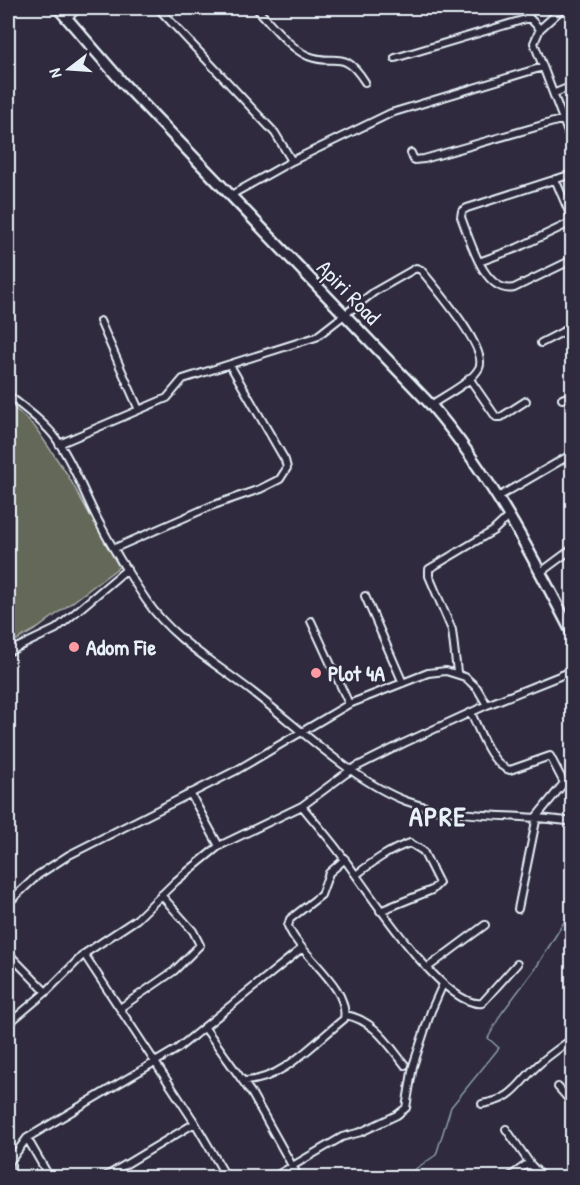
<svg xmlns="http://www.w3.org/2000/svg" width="580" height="1185" font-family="'Patrick Hand',sans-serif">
  <rect width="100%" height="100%" fill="#2f2a3d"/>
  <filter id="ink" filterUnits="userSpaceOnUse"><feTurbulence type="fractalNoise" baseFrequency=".0167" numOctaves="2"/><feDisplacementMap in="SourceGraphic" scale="12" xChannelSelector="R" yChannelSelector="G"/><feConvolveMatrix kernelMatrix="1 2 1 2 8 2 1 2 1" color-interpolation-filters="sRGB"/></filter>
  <g filter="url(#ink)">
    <path fill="#646759" stroke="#a6aca8" stroke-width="1.5" d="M8,402L35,427L67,474L119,567L38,628L8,645Z"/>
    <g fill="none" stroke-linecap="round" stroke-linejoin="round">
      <path stroke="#8a9ca9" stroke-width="1.5" d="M402,1178L436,1155L451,1107L499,1048L488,1038L501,1014L537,966L572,909"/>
      <g stroke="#e8f1f8" stroke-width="10">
        <path id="street" d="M8,8H9
          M158,8L275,133L292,161
          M256,8C271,23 288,47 308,56C335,67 343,47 365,82
          M520,8L540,29
          M563,8L540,29L534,43L572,143
          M66,18L80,8
          M395,58L529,18
          M555,93L572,86
          M411,153L414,160L424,159L564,119
          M572,174L467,208L462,211L461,217C470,240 484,294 514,288L572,260
          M555,179L572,219
          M231,195L292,161L391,113L543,67
          M479,262L517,248L572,222
          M100,321L139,410
          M541,343L572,327
          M469,378L496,417H501L526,401
          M8,395C24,408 43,421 55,437C75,465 85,497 101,526C114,551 130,576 146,600C173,640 217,664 255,694C299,728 355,782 406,801C458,820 518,813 572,822
          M562,399L572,395
          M59,444L167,398L183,379L316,337L374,292L416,268L421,270C434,286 489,349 479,368C471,383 445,395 431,405
          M498,497L572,454
          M115,548L211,506L260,489L280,479L287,468L285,460L230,365
          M541,572L572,549
          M365,596L403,683
          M311,621L349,704
          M8,652L56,629L127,569
          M457,672L452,630L429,576V569L493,531L509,516
          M471,713C479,729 491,766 510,770L550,756L564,783L537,816L518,909
          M190,793L219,846
          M302,806C316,824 332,841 345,860C367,889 443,1009 482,1003L517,964
          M356,875C374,861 389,850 410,843L423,851L439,883L432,890L380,911
          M8,903L38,875L69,855L237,770L349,704L428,673L446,671L465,677L477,688L487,705
          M8,953L46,992
          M84,954L195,1123L227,1178
          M427,968L485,925
          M120,1008L174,971L200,945L193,931L161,895
          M345,1015C373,1019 388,1044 405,1065
          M8,1024L46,992L84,954L137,919L176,881L219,846L302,806L352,769L404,743L487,705L572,671
          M205,1028L252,1094L299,1178
          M243,1081C282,1081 315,1042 344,1019C350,986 300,956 288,926L290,919L321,895L329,873L345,859
          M558,1087L572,1103
          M482,1104C515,1099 516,1085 538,1065C549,1055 561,1047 572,1039
          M506,1129L531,1165L544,1178
          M27,1138L50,1178
          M9,1163L10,1178
          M8,1164L27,1138L177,1049L301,949
          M103,1178L195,1123
          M272,1178L342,1137L361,1132L397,1115L406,1108L413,1066L431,1011L443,984
          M508,1178L526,1165H531"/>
      </g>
      <g stroke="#e8f1f8" stroke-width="14">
        <path id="secondary" d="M58,8L123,83L431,405C490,474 531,553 572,633"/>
      </g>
      <use href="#street" stroke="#2f2a3d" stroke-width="6"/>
      <use href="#secondary" stroke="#2f2a3d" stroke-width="9"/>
    </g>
  </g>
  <g fill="#ff9aa2" stroke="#2f2a3d" stroke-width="2">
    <circle cx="74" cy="647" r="6"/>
    <circle cx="316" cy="673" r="6"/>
  </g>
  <g text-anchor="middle" stroke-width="4.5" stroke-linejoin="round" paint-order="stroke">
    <g font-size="22" fill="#e8f1f8" stroke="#2f2a3d">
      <text transform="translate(349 292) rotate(46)" y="8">Apiri Road</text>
    </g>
    <g font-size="22" font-weight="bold" fill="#e8f1f8" stroke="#2f2a3d" text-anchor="start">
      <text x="86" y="655">Adom Fie</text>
      <text x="328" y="681">Plot 4A</text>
    </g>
    <g font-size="28" font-weight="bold" letter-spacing="1.5" fill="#e8f1f8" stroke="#2f2a3d">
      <text x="438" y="826">APRE</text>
    </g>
  </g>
  <rect width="580" height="1185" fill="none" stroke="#2f2a3d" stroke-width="30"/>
  <rect x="15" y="15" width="550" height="1155" fill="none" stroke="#e8f1f8" stroke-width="2" filter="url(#ink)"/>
  <g transform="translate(69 69) rotate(253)" stroke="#2f2a3d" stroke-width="4.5" paint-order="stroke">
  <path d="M0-4.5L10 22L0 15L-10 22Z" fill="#e8f1f8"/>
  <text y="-9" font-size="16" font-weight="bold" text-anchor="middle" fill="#e8f1f8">N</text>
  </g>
</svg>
